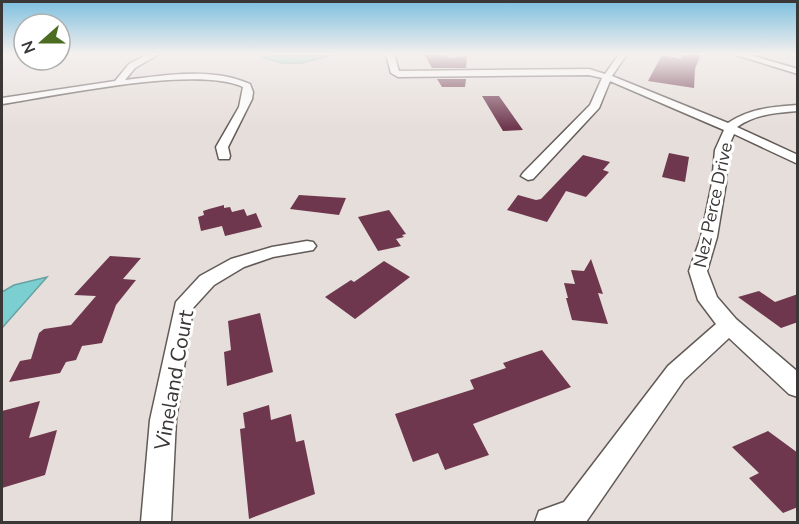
<svg xmlns="http://www.w3.org/2000/svg" width="799" height="524" font-family="'Nunito Sans',sans-serif">
  <rect width="100%" height="100%" fill="#e6deda"/>
  <path fill="#7bcfd1" stroke="#68a1a2" stroke-width="1.5" d="M272,54H338L301,63H283L263,58Z
    M47,277L2,328V292L14,285Z"/>
  <path fill="#6e374e" d="M424,54H445L448,58L467,56L466,68H432Z
    M683,54H701L695,69L694,88L648,81L662,55L681,59Z
    M437,79H466L465,87H442Z
    M482,96H499L523,130L503,131Z
    M669,153L689,157L685,182L662,177Z
    M583,155L610,162L603,170L609,172L586,197L566,191L547,222L507,210L518,195L536,200L541,199Z
    M299,195L346,198L339,215L290,209Z
    M224,205V208L230,207L232,212L244,209L247,216L256,213L262,227L225,236L222,226L201,231L198,217L204,215L203,211L209,209Z
    M389,210L406,234L402,235L404,237L396,239L401,246L378,251L358,217Z
    M110,256L141,258L123,279L136,280L116,305L102,343L82,346L76,360L66,362L60,373L9,382L20,361L31,359L39,333L44,329L71,325L96,296L74,295Z
    M591,259L603,294L598,293L608,324L572,320L566,298H568L564,283L575,284L571,270L584,271Z
    M384,261L410,277L355,319L325,297L351,280L354,282Z
    M759,291L775,302L798,294V322L781,328L738,297Z
    M260,313L273,372L227,386L224,352L231,350L228,321Z
    M542,350L571,387L473,424L489,455L445,470L438,453L413,462L395,414L474,389L470,380L506,368L503,363Z
    M40,401L29,438L57,430L45,475L2,488V411Z
    M269,405L271,420L291,414L296,442L304,440L315,494L249,519L240,429L245,428L243,413Z
    M768,431L798,453V507L783,513L749,478L759,473L732,447Z"/>
  <g fill="none" stroke-linecap="round" stroke-linejoin="round">
    <g stroke="#615a57" stroke-width="3">
      <path id="street" d="M148,54H159L135,68L125,80C165,75 213,67 250,84L253,92L252,99L228,147L230,156L229,159H219L216,147L239,107L243,87C196,65 56,96 2,104V98L115,81L129,64Z
        M386,54H394L399,71L589,69L605,74L619,54H627L612,76L728,123C750,108 772,107 798,105V111C775,113 756,114 737,127L798,155V164L734,134L727,150L726,183L717,237L707,271L717,297L736,319L798,372V397L789,394L729,338L684,380L586,522H535L539,511L564,502L668,366L716,324L698,300L689,271L701,237L712,183L715,150L724,130L610,81L599,108L533,179L528,180L521,176L523,173L590,105L602,78L589,75L398,77L391,73Z
        M733,54H747L798,69V74Z
        M307,241L313,242L316,246L313,250L273,257L244,267L214,285L193,308L176,420L171,522H141L150,420L176,302L200,276L231,259L272,247Z"/>
    </g>
    <use href="#street" fill="#fff" fill-rule="evenodd"/>
  </g>
  <linearGradient id="sky" x2="0" y2="1"><stop stop-color="#7cbfdf"/><stop offset="0.42" stop-color="#f4f0ee"/><stop offset="1" stop-color="#f4f0ee" stop-opacity="0"/></linearGradient>
  <rect width="799" height="128" fill="url(#sky)"/>
  <g text-anchor="middle" stroke-width="6" stroke-linejoin="round" paint-order="stroke">
    <g font-size="18" fill="#3a3736" stroke="#fff">
      <text transform="translate(713 205) rotate(-78)" y="6">Nez Perce Drive</text>
    </g>
    <g font-size="21" fill="#3a3736" stroke="#fff">
      <text transform="translate(174 380) rotate(-80)" y="7">Vineland Court</text>
    </g>
  </g>
  <rect width="799" height="524" fill="none" stroke="#3a3736" stroke-width="6"/>
  <g transform="translate(42 42) rotate(249)"><circle r="28" fill="#ffffff" stroke="#b0afaf" stroke-width="1.5"/>
  <path d="M0-4.5L10 22L0 15L-10 22Z" fill="#4c6c22"/>
  <text y="-9" font-size="16" font-weight="bold" text-anchor="middle" fill="#3a3736">N</text>
  </g>
</svg>
